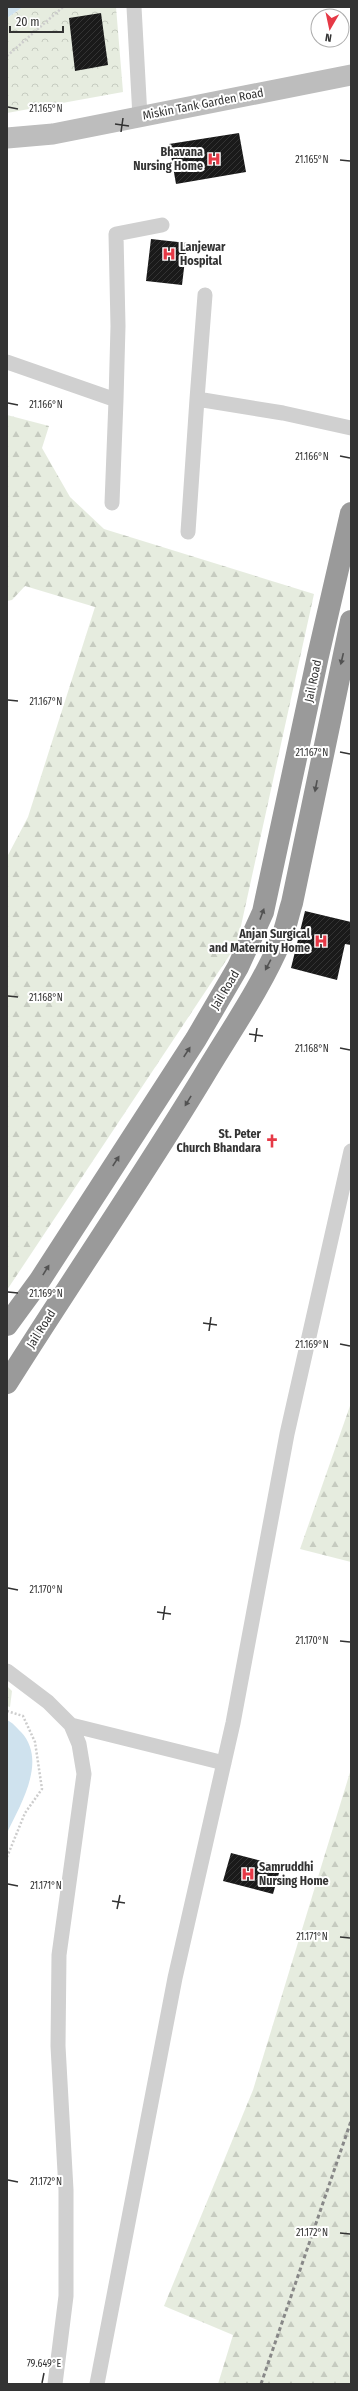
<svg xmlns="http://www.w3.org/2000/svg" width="358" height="2391" font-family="'Fira Sans Condensed',sans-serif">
  <defs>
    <pattern id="forest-firs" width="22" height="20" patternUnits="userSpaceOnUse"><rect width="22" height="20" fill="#e6ecdf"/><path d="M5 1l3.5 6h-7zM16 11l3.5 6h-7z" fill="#c6cbc0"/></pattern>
    <pattern id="park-crowns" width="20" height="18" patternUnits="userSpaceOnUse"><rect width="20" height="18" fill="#e6ecdf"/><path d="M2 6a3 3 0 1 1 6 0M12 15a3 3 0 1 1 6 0" fill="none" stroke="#c6cbc0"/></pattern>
    <pattern id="building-hatch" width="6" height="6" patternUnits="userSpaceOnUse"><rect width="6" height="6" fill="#1a1a1a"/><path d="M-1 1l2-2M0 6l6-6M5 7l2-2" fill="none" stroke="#333"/></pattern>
  </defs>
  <rect width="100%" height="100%" fill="#fff"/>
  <path fill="url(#forest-firs)" d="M7,415L49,426L42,448L70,497L104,529L314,594L237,944L7,1290V857L28,817L95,607L25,586L12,600L7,601Z
    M351,1403V1562L300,1549Z
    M351,1769V2384H218L233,2335L164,2306L253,2090Z"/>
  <path fill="url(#park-crowns)" d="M23,7H116L123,92L7,113V18Z
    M7,1686L12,1691L10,1707L7,1706Z"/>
  <path fill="#cfe2ee" d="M7,7H23L7,18Z
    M7,1720C12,1722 17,1728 21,1732C48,1761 20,1805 7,1833Z"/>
  <path fill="url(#building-hatch)" d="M101,13L108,65L75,71L69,18Z
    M239,133L246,172L176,184L169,144Z
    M151,239L187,243L182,285L146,281Z
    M305,911L351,922V945L345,944L337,980L291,968Z
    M231,1853L281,1866L273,1894L223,1881Z"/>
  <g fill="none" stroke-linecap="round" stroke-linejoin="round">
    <path stroke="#cdcdcd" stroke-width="2.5" stroke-dasharray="2 2" stroke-linecap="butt" d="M7,56L63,7
      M7,1711L23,1716L35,1742L42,1789L25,1813L7,1857"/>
    <path stroke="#d0d0d0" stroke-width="15" d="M134,7L140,117
      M7,362L116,400L112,503
      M197,399L205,295
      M116,400L118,326L116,234L162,225
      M188,532L197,399L283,413L351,428
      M7,1671L48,1702L71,1725L79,1744L84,1774L59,1955L58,2046L66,2190V2296L55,2384
      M71,1725L224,1763
      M97,2384L175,1978L233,1723L287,1434L351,1151"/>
    <path stroke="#bdbdbd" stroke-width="21" d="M7,138L53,134L351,75"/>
    <path stroke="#9a9a9a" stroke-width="22" d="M7,1325L40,1280L196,1039L238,967L263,912L318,656L351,513
      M7,1383C71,1281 140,1181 203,1077C229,1033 261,988 281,940C286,928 288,915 292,903L351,621"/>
    <path stroke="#888" stroke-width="3" stroke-dasharray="4 3" stroke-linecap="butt" d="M261,2384L351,2121"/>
  </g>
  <defs><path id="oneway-solid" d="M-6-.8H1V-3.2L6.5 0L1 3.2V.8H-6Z"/></defs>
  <g fill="#525252">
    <use href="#oneway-solid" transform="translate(342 659) rotate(103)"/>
    <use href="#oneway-solid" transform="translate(316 786) rotate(101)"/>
    <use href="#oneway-solid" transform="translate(262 914) rotate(-70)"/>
    <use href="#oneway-solid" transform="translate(268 965) rotate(118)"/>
    <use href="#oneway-solid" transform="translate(187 1052) rotate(-57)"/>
    <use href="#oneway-solid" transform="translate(188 1101) rotate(121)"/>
    <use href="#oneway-solid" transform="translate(116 1161) rotate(-57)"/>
    <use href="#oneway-solid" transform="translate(46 1270) rotate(-58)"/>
  </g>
  <path fill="none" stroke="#333" stroke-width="1.5" d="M8,107L18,109M115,124L129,126M121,132L123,118M340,160L350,161M8,403L18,405M340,456L350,458M8,700L18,701M340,752L350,754M8,996L18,997M249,1034L263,1036M255,1042L257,1028M340,1048L350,1050M8,1292L18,1293M203,1323L217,1325M209,1331L211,1317M340,1344L350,1346M8,1588L18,1590M157,1612L171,1614M163,1620L165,1606M340,1641L350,1642M8,1884L18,1886M112,1901L125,1903M117,1909L120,1895M340,1937L350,1938M8,2180L18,2182M340,2233L350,2234M42,2383L44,2373"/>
  <defs>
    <g id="hospital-bare" transform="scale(1.08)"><path d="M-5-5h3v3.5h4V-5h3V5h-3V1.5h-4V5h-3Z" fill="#e63946" stroke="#fff" stroke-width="2.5" paint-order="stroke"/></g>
    <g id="church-bare" transform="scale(1.08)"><path d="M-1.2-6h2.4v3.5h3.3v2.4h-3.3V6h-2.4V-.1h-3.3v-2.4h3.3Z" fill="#e63946" stroke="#fff" stroke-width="2.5" paint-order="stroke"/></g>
  </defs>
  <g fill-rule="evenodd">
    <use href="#hospital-bare" x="214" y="159"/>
    <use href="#hospital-bare" x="169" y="254"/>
    <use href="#hospital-bare" x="321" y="941"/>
    <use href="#church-bare" x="272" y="1141"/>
    <use href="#hospital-bare" x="248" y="1874"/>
  </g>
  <g text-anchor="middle" stroke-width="4" stroke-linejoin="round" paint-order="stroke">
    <g font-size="12" fill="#333" stroke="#fff">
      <text transform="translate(203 104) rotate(-11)" y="4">Miskin Tank Garden Road</text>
      <text transform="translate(313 681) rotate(-78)" y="4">Jail Road</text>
      <text transform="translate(225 990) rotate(-59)" y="4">Jail Road</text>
      <text transform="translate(41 1329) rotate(-58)" y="4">Jail Road</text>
    </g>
    <g font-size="12" font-weight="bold" fill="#333" stroke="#fff" text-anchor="end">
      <text x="203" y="156">Bhavana<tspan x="203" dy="14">Nursing Home</tspan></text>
      <text x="180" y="251" text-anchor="start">Lanjewar<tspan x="180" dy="14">Hospital</tspan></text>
      <text x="310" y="938">Anjan Surgical<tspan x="310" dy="14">and Maternity Home</tspan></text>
      <text x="261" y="1138">St. Peter<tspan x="261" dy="14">Church Bhandara</tspan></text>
      <text x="259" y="1871" text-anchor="start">Samruddhi<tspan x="259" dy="14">Nursing Home</tspan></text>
    </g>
  </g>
  <g font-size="10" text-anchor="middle" fill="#333" stroke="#fff" stroke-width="4" stroke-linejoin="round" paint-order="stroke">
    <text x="46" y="112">21.165°N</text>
    <text x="312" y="163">21.165°N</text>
    <text x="46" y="408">21.166°N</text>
    <text x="312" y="460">21.166°N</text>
    <text x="46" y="705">21.167°N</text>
    <text x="312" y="756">21.167°N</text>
    <text x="46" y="1001">21.168°N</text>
    <text x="312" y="1052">21.168°N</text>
    <text x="46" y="1297">21.169°N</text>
    <text x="312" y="1348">21.169°N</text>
    <text x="46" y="1593">21.170°N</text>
    <text x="312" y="1644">21.170°N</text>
    <text x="46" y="1889">21.171°N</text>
    <text x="312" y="1940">21.171°N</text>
    <text x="46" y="2185">21.172°N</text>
    <text x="312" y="2236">21.172°N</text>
    <text x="44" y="2367">79.649°E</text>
  </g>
  <rect width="358" height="2391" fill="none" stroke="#333333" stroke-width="16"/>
  <g transform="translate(330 28) rotate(189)"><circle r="19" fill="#ffffff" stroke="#adadad"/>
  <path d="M0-3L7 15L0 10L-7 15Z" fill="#e63946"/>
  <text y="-6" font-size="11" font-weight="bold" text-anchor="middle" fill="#333333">N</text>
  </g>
  <path d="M10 26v6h53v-6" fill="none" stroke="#333333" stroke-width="2"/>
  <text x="16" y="26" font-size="12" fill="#333333" stroke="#ffffff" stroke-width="3" paint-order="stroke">20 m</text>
</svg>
